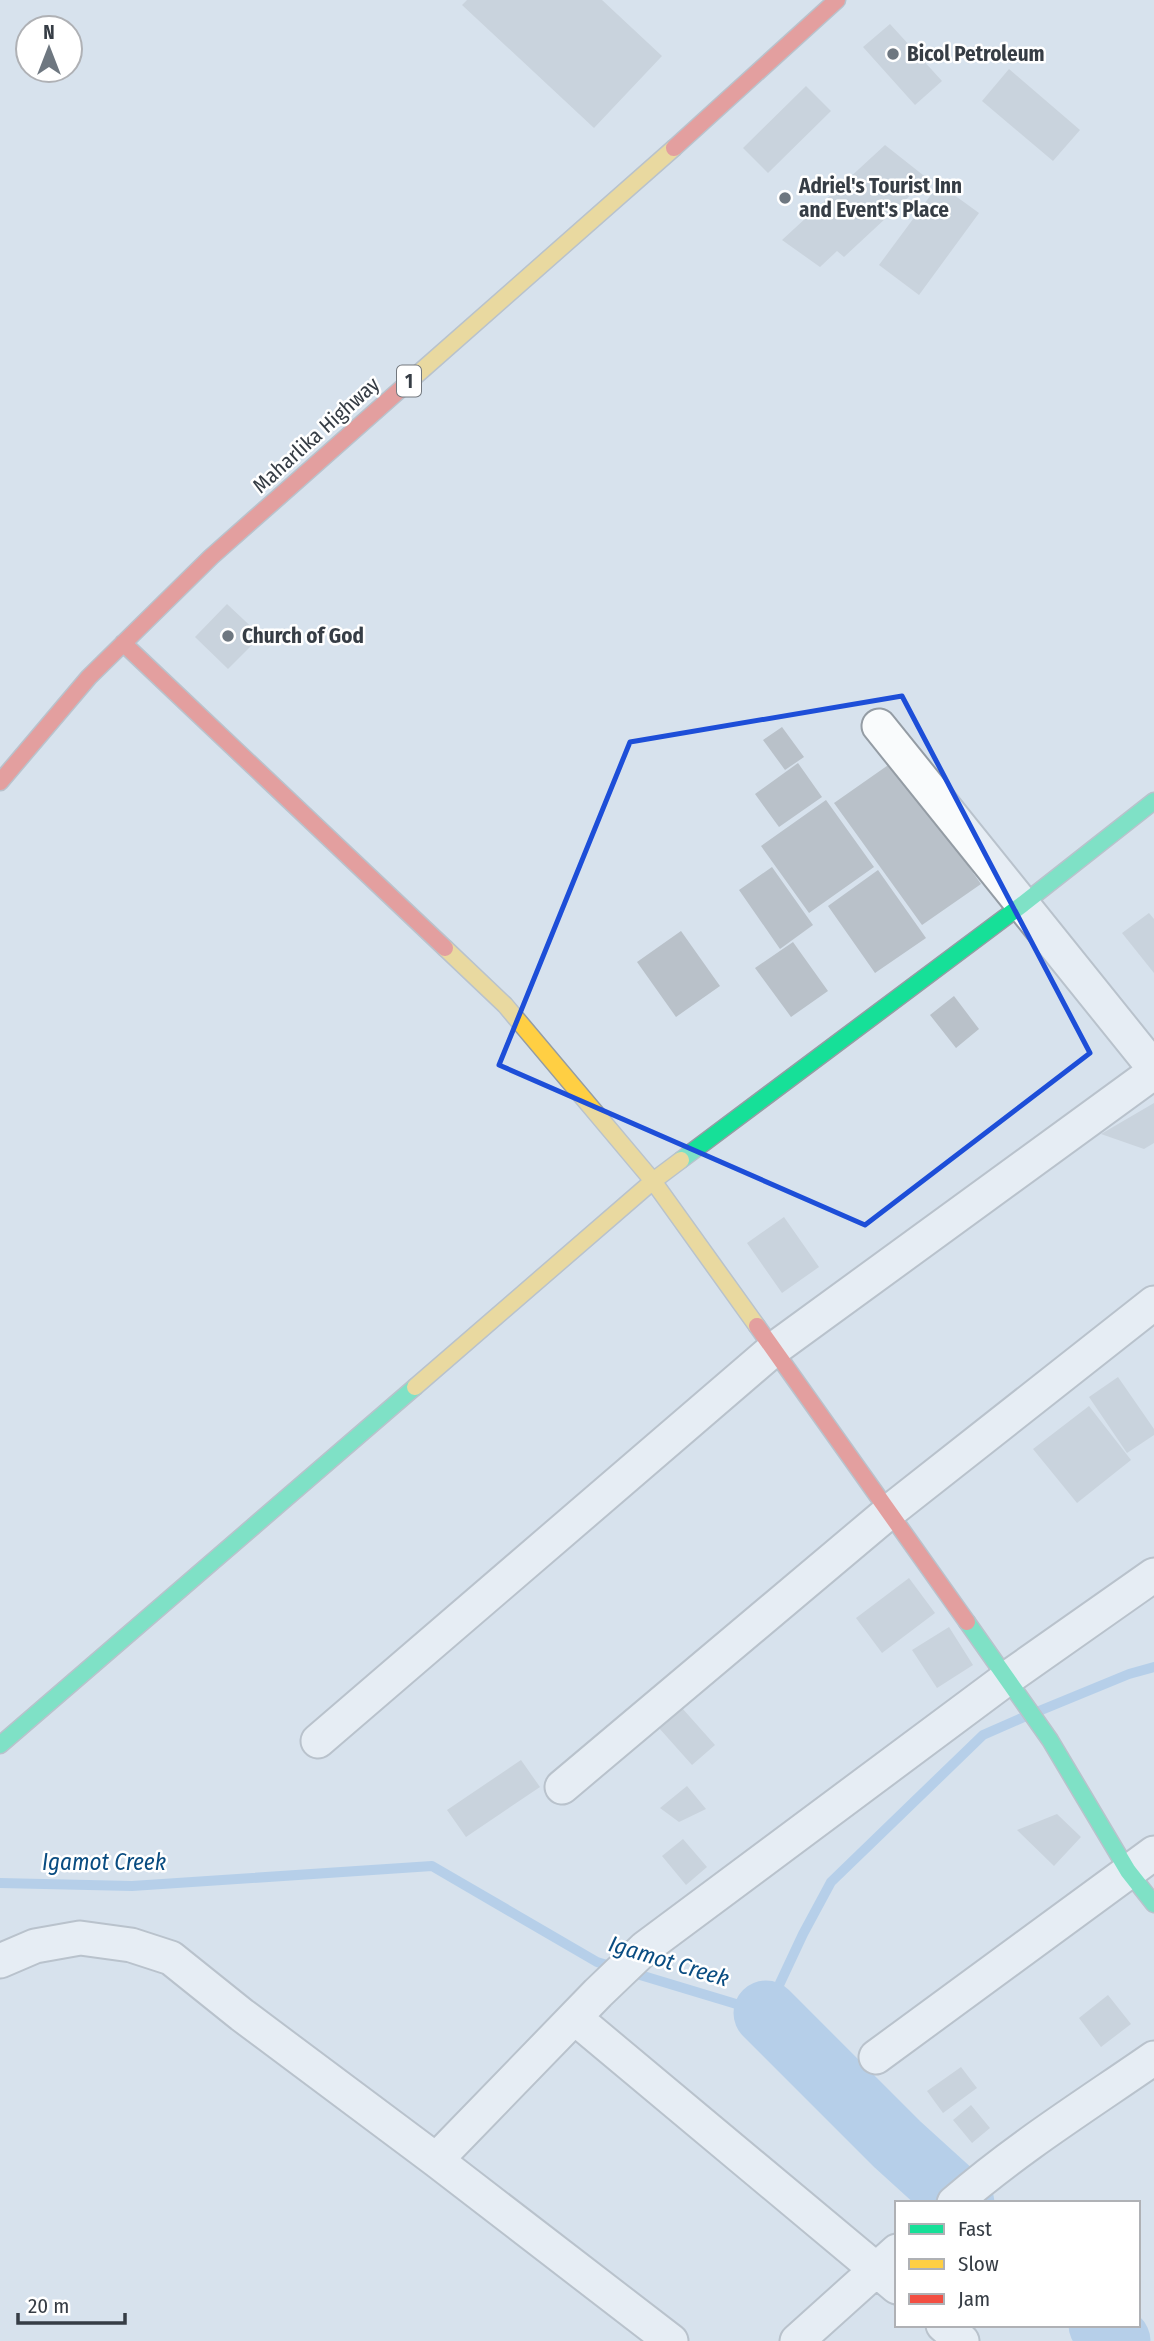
<svg xmlns="http://www.w3.org/2000/svg" width="1154" height="2341" font-family="'Fira Sans Condensed',sans-serif">
  <rect width="100%" height="100%" fill="#d7e2ed"/>
  <g fill="none" stroke-linecap="round" stroke-linejoin="round">
    <path stroke="#8eb9e5" stroke-width="10" d="M1039,1711L1129,1674L1154,1667
      M0,1883L132,1886L432,1866L597,1962L766,2013L803,1934L831,1882L983,1735L1024,1717"/>
    <path stroke="#8eb9e5" stroke-width="65" d="M766,2013L897,2144L962,2203
      M1101,2325L1118,2341"/>
  </g>
  <path fill="#b9c1c9" d="M467,0H602L662,56L594,128L462,5Z
    M890,24L942,81L915,105L863,47Z
    M1009,69L1080,130L1053,161L982,101Z
    M806,86L831,111L768,173L743,148Z
    M885,145L928,179L844,257L837,251L820,267L782,240Z
    M939,184L979,213L919,295L879,265Z
    M227,604L261,636L228,669L195,637Z
    M782,727L804,757L785,770L763,740Z
    M894,761L981,884L922,925L834,803Z
    M798,763L822,797L779,827L755,794Z
    M826,800L874,867L809,913L761,846Z
    M772,867L813,925L780,949L739,890Z
    M878,870L926,938L875,973L828,906Z
    M1149,913L1154,919V973L1122,933Z
    M681,931L720,986L676,1017L637,962Z
    M793,942L828,991L791,1017L755,968Z
    M954,996L979,1029L956,1048L930,1015Z
    M1154,1103V1143L1144,1149L1101,1134Z
    M784,1217L819,1267L782,1293L747,1243Z
    M1118,1377L1154,1429V1435L1127,1453L1089,1397Z
    M1089,1406L1131,1460L1077,1503L1033,1449Z
    M909,1578L935,1613L882,1653L856,1618Z
    M949,1627L973,1665L937,1688L912,1650Z
    M682,1708L715,1745L692,1765L659,1728Z
    M521,1760L540,1787L466,1837L447,1810Z
    M687,1786L706,1809L679,1822L660,1808Z
    M1057,1814L1081,1837L1054,1866L1017,1830Z
    M683,1839L707,1867L686,1885L662,1856Z
    M1108,1995L1131,2024L1101,2047L1079,2018Z
    M961,2067L977,2088L943,2113L927,2091Z
    M971,2105L990,2128L972,2143L953,2120Z"/>
  <g fill="none" stroke-linecap="round" stroke-linejoin="round">
    <g stroke="#949ca4" stroke-width="37">
      <path id="street" d="M879,726L1154,1068
        M318,1741L774,1349L1154,1072
        M562,1787L890,1511L1154,1303
        M0,1961L35,1946L80,1938L131,1945L171,1958L242,2015L436,2160L671,2341
        M575,2018L897,2287
        M876,2057L1154,1853
        M436,2160L598,1993L645,1948L1006,1679L1154,1575
        M954,2203C1016,2149 1086,2105 1154,2058
        M943,2325L962,2341
        M797,2341L897,2251"/>
    </g>
    <g stroke="#949ca4" stroke-width="19">
      <path id="fast" d="M681,1160L1023,904L1154,801
        M967,1622L1050,1740L1128,1871L1154,1904
        M0,1745L415,1387"/>
    </g>
    <g stroke="#949ca4" stroke-width="19">
      <path id="slow" d="M412,379L674,148
        M445,948L505,1005L653,1181L757,1326
        M415,1387L653,1181L681,1160"/>
    </g>
    <g stroke="#949ca4" stroke-width="19">
      <path id="jam" d="M674,148L837,0
        M123,643L445,948
        M0,782L89,677L211,557L412,379
        M757,1326L967,1622"/>
    </g>
    <use href="#street" stroke="#f9fbfc" stroke-width="33"/>
    <use href="#fast" stroke="#16e098" stroke-width="16"/>
    <use href="#slow" stroke="#ffcf43" stroke-width="16"/>
    <use href="#jam" stroke="#f24e42" stroke-width="16"/>
  </g>
  <path d="M0 0H1154V2341H0ZM902,696L1090,1053L865,1225L499,1065L630,742Z" fill="#d7e2ed" fill-opacity=".55" fill-rule="evenodd"/>
  <path fill="none" stroke="#1d4ed8" stroke-width="5" stroke-linejoin="round" d="M902,696L1090,1053L865,1225L499,1065L630,742Z"/>
  <g fill="#6e7780" stroke="#fff" stroke-width="2.5">
    <circle cx="893" cy="54" r="7"/>
    <circle cx="785" cy="198" r="7"/>
    <circle cx="228" cy="636" r="7"/>
  </g>
  <g text-anchor="middle" stroke-width="5" stroke-linejoin="round" paint-order="stroke">
    <rect fill="#fff" stroke="#72777d" stroke-width="2" x="397" y="365.5" width="24" height="31" rx="5"/>
    <g font-size="19" font-weight="bold" fill="#363d45">
      <text x="409" y="388">1</text>
    </g>
    <g font-size="21" font-weight="bold" fill="#363d45" stroke="#fff" text-anchor="start">
      <text x="907" y="61">Bicol Petroleum</text>
      <text x="799" y="193">Adriel's Tourist Inn<tspan x="799" dy="24">and Event's Place</tspan></text>
      <text x="242" y="643">Church of God</text>
    </g>
    <g font-size="21" fill="#363d45" stroke="#fff">
      <text transform="translate(316 435) rotate(-42)" y="7">Maharlika Highway</text>
    </g>
    <g font-size="23" font-style="italic" fill="#094c81" stroke="#fff">
      <text x="104" y="1870">Igamot Creek</text>
      <text transform="translate(669 1961) rotate(17)" y="8">Igamot Creek</text>
    </g>
  </g>
  <rect x="895" y="2201" width="245" height="126" fill="#ffffff" stroke="#afb1b5" stroke-width="2"/>
  <rect x="909" y="2224" width="35" height="10" fill="#16e098" stroke="#afb1b5" stroke-width="2"/>
  <text x="958" y="2236" font-size="21" fill="#363d45">Fast</text>
  <rect x="909" y="2259" width="35" height="10" fill="#ffcf43" stroke="#afb1b5" stroke-width="2"/>
  <text x="958" y="2271" font-size="21" fill="#363d45">Slow</text>
  <rect x="909" y="2294" width="35" height="10" fill="#f24e42" stroke="#afb1b5" stroke-width="2"/>
  <text x="958" y="2306" font-size="21" fill="#363d45">Jam</text>
  <g transform="translate(49 49)"><circle r="33" fill="#ffffff" stroke="#afb1b5" stroke-width="2"/>
  <path d="M0-5L12 26L0 18L-12 26Z" fill="#6e7780"/>
  <text y="-10" font-size="19" font-weight="bold" text-anchor="middle" fill="#363d45">N</text>
  </g>
  <path d="M18 2313v10h107v-10" fill="none" stroke="#363d45" stroke-width="3.5"/>
  <text x="28" y="2313" font-size="21" fill="#363d45" stroke="#ffffff" stroke-width="5" paint-order="stroke">20 m</text>
</svg>
